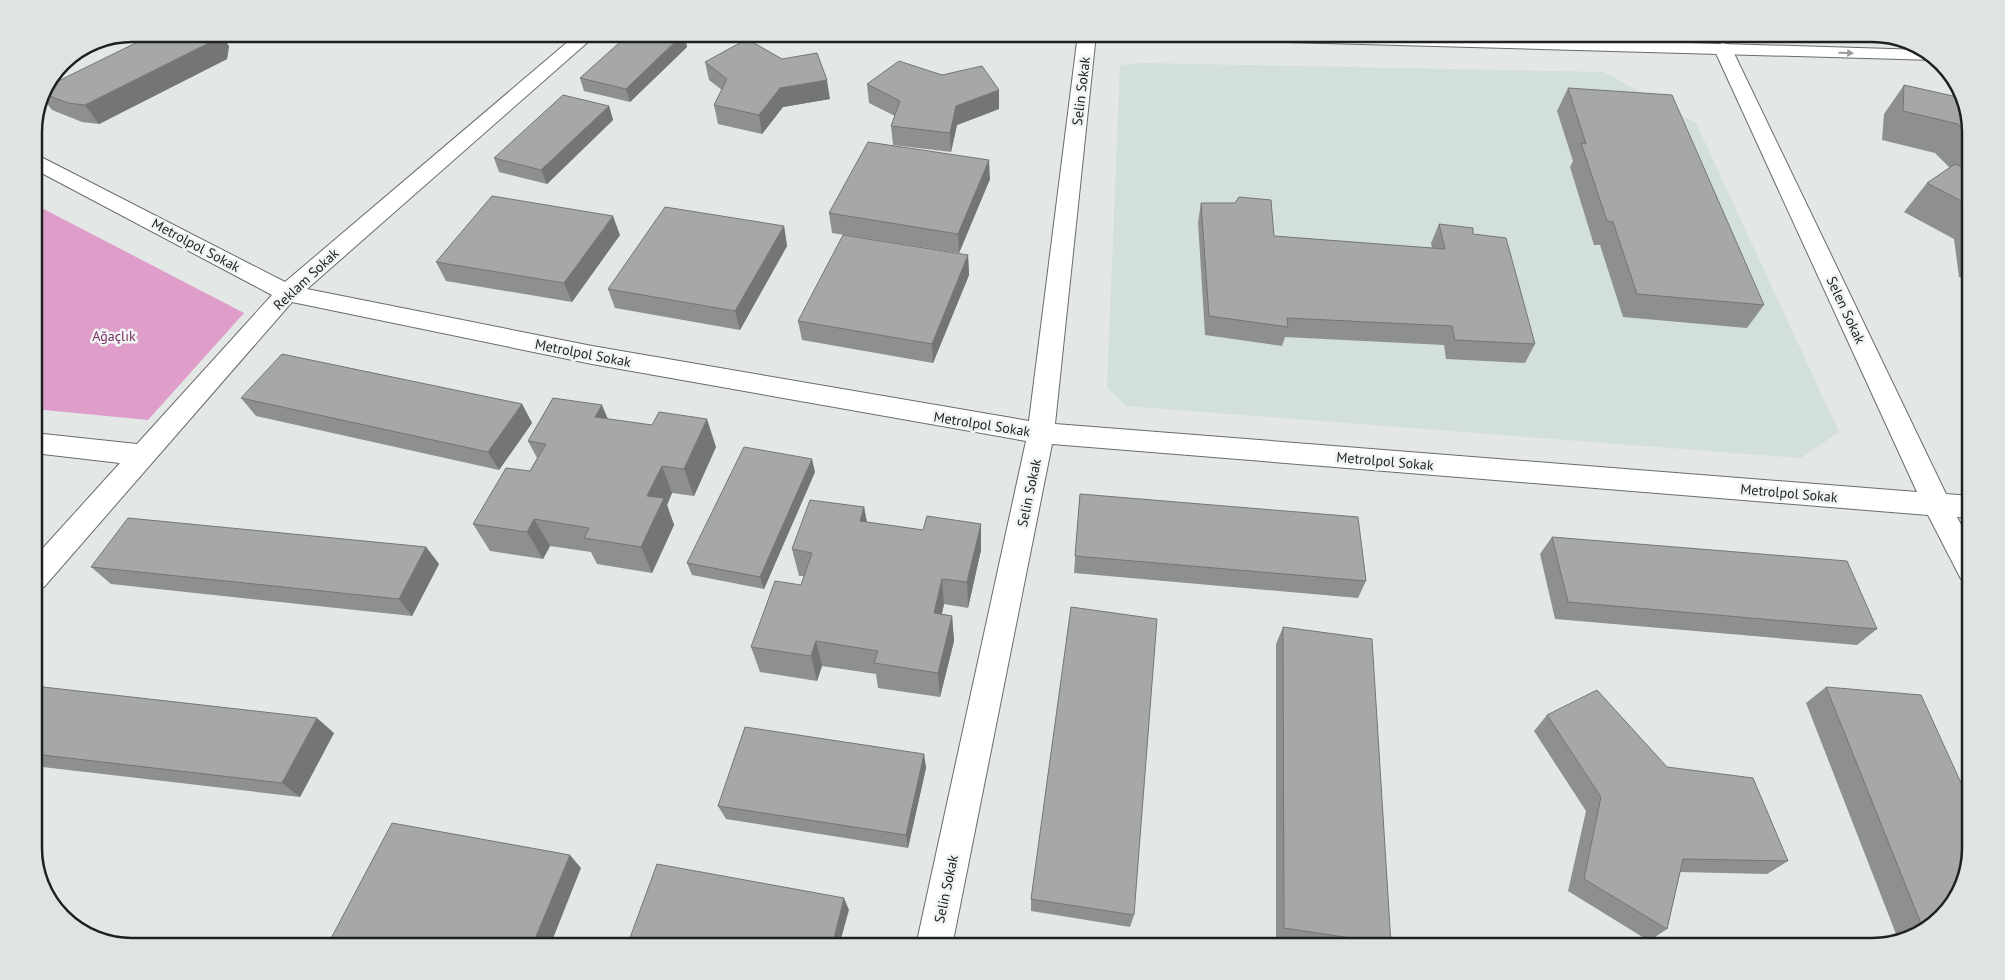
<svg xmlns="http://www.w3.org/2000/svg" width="2005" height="980" font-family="'PT Sans',sans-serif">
  <rect width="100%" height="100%" fill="#e3e7e6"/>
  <path fill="#d2dfdb" d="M1142,63L1604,72L1696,123L1839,432L1801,458L1126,406L1107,387L1120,65Z"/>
  <path fill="#eba9d4" d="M1642,34H1873L1905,41Z"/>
  <path fill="#df9dc9" d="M34,204L244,313L148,420L34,409Z"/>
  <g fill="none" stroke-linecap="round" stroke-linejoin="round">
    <g stroke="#696c6b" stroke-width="2">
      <path id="minor" d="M577,34H597L307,289L592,346L1029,421L1078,34H1096L1055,424L1917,492L1714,49L1716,45L1723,43L1730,45L1946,494L1971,496V518L1957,517L1971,543V582L1961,579L1928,515L1052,444L952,946H916L1026,441L592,364L292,302L44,587L34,590V558L120,463L34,453V433L137,444L272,295L34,169V155L41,157L285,282Z"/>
    </g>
    <g stroke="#696c6b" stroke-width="2">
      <path id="secondary" d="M1211,34H1393L1923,50L1935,60L1220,40L1213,38Z"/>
    </g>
    <use href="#minor" fill="#fff" fill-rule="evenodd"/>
    <use href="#secondary" fill="#fff" fill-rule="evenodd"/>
  </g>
  <path fill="#8e9090" d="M684,34L687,47L630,102L584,91L580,78Z
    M229,46L227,59L99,124L82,122L52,110L41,96L46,87Z
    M705,62L830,99L783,107L762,134L718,124L714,105L722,90L709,80Z
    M942,75L999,90V109L957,125L951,152L893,145L891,126L895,116L869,103L867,84Z
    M1904,85L1971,126V280L1959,277L1954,239L1904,212L1927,183L1950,168L1935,153L1882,140L1884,114Z
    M1568,88L1764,305L1747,328L1623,317L1600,245H1594L1570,167L1573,161L1557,111Z
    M609,106L613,120L547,184L499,172L494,158Z
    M990,179L959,253L832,233L829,213Z
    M1201,203L1274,236L1432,248L1431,243L1439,224L1473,234L1535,344L1525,363L1446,359L1444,345L1285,337L1282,346L1205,335L1198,222Z
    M784,226L787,246L740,330L615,308L608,289Z
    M620,235L572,302L446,281L436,262Z
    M968,255L969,275L933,363L802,340L798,321Z
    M241,398L522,404L532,423L499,470L256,416Z
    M607,419L716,447L694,496L672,493L667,505L674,525L652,573L597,564L591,552L550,546L543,559L490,551L473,524L530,471L537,458L528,441Z
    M815,472L764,589L692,575L687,563Z
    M1080,494L1366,581L1358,598L1074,573Z
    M864,507L867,522L923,530L981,524V550L968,608L944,604L942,614L952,616L954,641L940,697L878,688L876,674L822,666L817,681L760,672L751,647L801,585L804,576H799L792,549Z
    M1552,537L1877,629L1857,645L1555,619L1540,554Z
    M426,547L439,564L412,616L111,584L91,567Z
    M1283,627L1391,944L1388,946H1320L1276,940V644Z
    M34,686L334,733L300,797L34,766Z
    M1826,687L1927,930L1898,939L1806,703Z
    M1547,715L1667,767L1788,861L1767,874L1680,872L1667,929L1649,941L1568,891L1586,811L1534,731Z
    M924,754L926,768L908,848L726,819L718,806Z
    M1031,899L1134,915L1130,927L1031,911Z"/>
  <path fill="#747675" d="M217,34H221L229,46L227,59L99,124L85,105Z
    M684,34L687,47L630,102L626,89Z
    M111,38L92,47L90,44L95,41Z
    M88,46L90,48L70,58Z
    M827,80L830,99L783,107L762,134L759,115L780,88Z
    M999,90V109L957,125L951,152L950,133L956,106Z
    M609,106L613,120L547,184L541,170Z
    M989,160L990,179L959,253L958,234Z
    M613,216L620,235L572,302L564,283Z
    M784,226L787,246L740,330L735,311Z
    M968,255L969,275L933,363L932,344Z
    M522,404L532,423L499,470L488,452Z
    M602,405L614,433L595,417Z
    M707,419L716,447L694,496L684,469Z
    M812,459L815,472L764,589L760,577Z
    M662,466L672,493L667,505L674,525L652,573L641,547L647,496Z
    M864,507L869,534L860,521Z
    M534,519L550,546L543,559L527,532Z
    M981,524V550L968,608L967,582Z
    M426,547L439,564L412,616L399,599Z
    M942,579L944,604L936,638L934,613Z
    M952,616L954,641L940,697L938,673Z
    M816,641L822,666L817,681L811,656Z
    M317,718L334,733L300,797L282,783Z
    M924,754L926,768L908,848L906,835Z
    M570,855L581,868L550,946H532Z
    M844,898L849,910L839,946H832Z"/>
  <path fill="#a5a8a7" stroke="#747675" d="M154,34H217L215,40L85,105L68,103L42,93L46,87Z
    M629,34H683L626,89L580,78Z
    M747,39L782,59L817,53L827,80L780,88L759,115L714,105L727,79L705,62Z
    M899,61L942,75L982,66L999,90L956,106L950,133L891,126L900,101L867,84Z
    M1904,85L1962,98L1971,126V137L1958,124L1903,111Z
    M1568,88L1672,95L1764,305L1637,294L1613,222L1607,221L1581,143L1586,144Z
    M563,95L609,106L541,170L494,158Z
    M868,142L989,160L958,234L829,213Z
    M1955,164L1971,171V206L1927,183Z
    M492,196L613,216L564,283L436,262Z
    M1239,197L1271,200L1274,236L1445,249L1439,224L1473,228V234L1506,238L1535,344L1455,340L1452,326L1287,318L1288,327L1209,316L1201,203H1235Z
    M665,207L784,226L735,311L608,289Z
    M843,235L968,255L932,344L798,321Z
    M282,354L522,404L488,452L241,398Z
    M553,398L602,405L595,417L652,425L659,412L707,419L684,469L662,466L647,496L664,498L641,547L584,538L589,528L534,519L527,532L473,524L506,468L530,471L546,444L528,441Z
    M744,447L812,459L760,577L687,563Z
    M1080,494L1358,517L1366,581L1075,556Z
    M810,500L864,507L860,521L923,530L927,516L981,524L967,582L942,579L934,613L952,616L938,673L874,663L878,651L816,641L811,656L751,647L775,581L801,585L812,553L792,549Z
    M128,518L426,547L399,599L91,567Z
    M1552,537L1847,561L1877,629L1568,602Z
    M1071,607L1157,619L1134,915L1031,899Z
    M1283,627L1372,639L1391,944L1284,928Z
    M34,686L317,718L282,783L34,754Z
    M1826,687L1921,695L1971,805V848L1961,891L1927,930L1924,931Z
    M1597,690L1667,767L1753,778L1788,861L1683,859L1667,929L1584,879L1601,797L1547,715Z
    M745,727L924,754L906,835L718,806Z
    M392,823L570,855L532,946H327Z
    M657,864L844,898L832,946H627Z
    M86,934L182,946H132L89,936Z"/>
  <defs><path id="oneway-solid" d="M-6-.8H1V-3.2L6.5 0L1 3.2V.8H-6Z" transform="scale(1.25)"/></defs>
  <use fill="#9a9b9b" href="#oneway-solid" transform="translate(1846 53) rotate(2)"/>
  <g text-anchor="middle" stroke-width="5" stroke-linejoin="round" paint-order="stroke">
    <g font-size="14" fill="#1f2020" stroke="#f0f4f3">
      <text transform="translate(1081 91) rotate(-83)" y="5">Selin Sokak</text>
      <text transform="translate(196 245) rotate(28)" y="5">Metrolpol Sokak</text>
      <text transform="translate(306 279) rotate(-43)" y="5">Reklam Sokak</text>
      <text transform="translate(1846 310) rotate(65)" y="5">Selen Sokak</text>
      <text transform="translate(583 353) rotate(11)" y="5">Metrolpol Sokak</text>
      <text transform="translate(982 424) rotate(9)" y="5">Metrolpol Sokak</text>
      <text transform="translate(1385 461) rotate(5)" y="5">Metrolpol Sokak</text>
      <text transform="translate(1029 493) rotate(-78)" y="5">Selin Sokak</text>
      <text transform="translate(1789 493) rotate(5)" y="5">Metrolpol Sokak</text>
      <text transform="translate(946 889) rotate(-78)" y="5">Selin Sokak</text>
    </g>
    <g font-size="14" fill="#7c2f66" stroke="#f0f4f3">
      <text x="114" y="341">Ağaçlık</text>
    </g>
  </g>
  <path d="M0 0H2005V980H0ZM132 42H1872A90 90 0 0 1 1962 132V848A90 90 0 0 1 1872 938H132A90 90 0 0 1 42 848V132A90 90 0 0 1 132 42Z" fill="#dfe3e2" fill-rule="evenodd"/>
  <path fill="none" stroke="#1f2020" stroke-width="2.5" d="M132 42H1872A90 90 0 0 1 1962 132V848A90 90 0 0 1 1872 938H132A90 90 0 0 1 42 848V132A90 90 0 0 1 132 42Z"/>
</svg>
